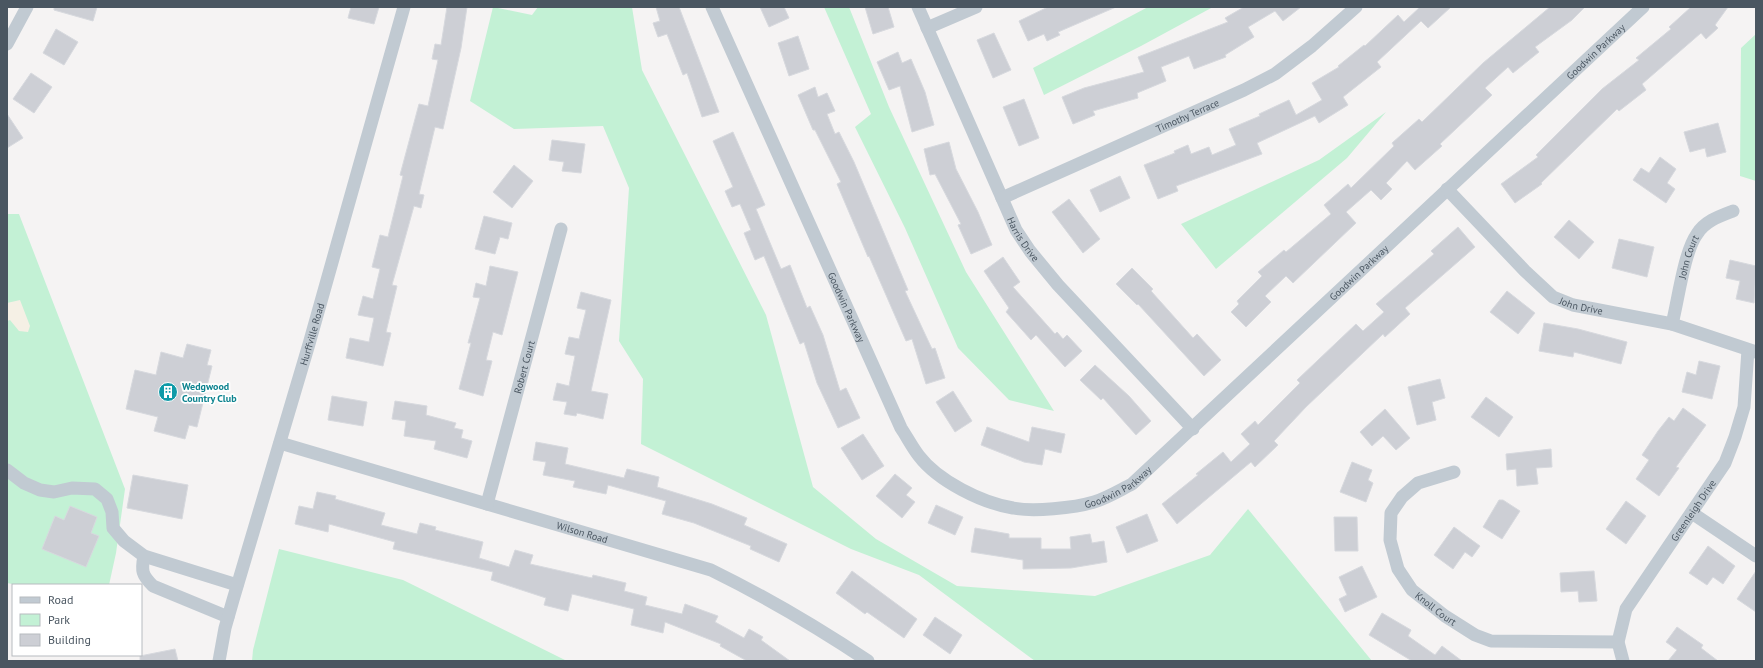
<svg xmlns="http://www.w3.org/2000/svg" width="1763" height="668" font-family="'PT Sans',sans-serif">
  <rect width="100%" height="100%" fill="#f5f3f3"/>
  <path fill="#c3f1d5" d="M493,7L532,15L538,7H632L642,70L766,315L813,487L876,539L957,586L1095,596L1210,555L1248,509L1372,661H1035L919,575L851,549L641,444L643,379L619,341L629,188L603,126L514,129L470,101Z
    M824,7H849L889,107L966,272L1054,411L1009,400L958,348L905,228L855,127L871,114Z
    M1148,7H1213L1141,46L1044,95L1033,68Z
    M1756,34V181L1740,176L1741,48Z
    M1386,112L1347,158L1216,269L1181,224L1319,160Z
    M7,214H19L125,489L116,553L109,585H17L7,583Z
    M279,549L403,580L567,661H252L253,650Z"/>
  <path fill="#f5f0e5" d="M20,300L30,326L28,332L19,331L10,320L7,321V303Z"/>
  <path fill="#cdcfd5" stroke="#d7d9de" d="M54,7H97L93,21L54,10Z
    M351,7H379L374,24L348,18Z
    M447,7H467L461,48L443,129L435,127L419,194L424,195L421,208L414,206L392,285L397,286L386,332L391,333L383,366L346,358L350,338L369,342L374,318L358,315L363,296L373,299L380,269L372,267L380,235L388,237L403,176L400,175L419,104L428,106L438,60L432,59L435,44L441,45Z
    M656,7H679L719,112L702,117L687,73L683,75L667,34L658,37L653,23L660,21Z
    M760,7H784L789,18L769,27Z
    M865,7H888L894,27L873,34Z
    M1048,7H1116L1058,32L1060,35L1047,41L1044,34L1028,41L1019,21Z
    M1244,7H1301L1283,21L1275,11L1248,27L1254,37L1225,55L1226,57L1194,69L1189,56L1161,67L1166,81L1137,93L1138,98L1093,111L1095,115L1073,124L1062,97L1084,88L1144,72L1138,57L1228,22L1225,18Z
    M1420,7H1451L1428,28L1421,21L1377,62L1381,67L1343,97L1348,105L1319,123L1315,116L1257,143L1262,154L1176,186L1178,191L1158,199L1144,165L1175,153L1174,151L1188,145L1191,154L1209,147L1212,155L1236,145L1229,129L1260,116L1259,114L1289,100L1296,115L1322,100L1312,83L1339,67L1338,66L1364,45L1365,46L1398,15L1404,22Z
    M1550,7H1585L1572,20L1535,47L1539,52L1513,73L1508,67L1485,88L1492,95L1440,144L1442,146L1415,170L1407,161L1386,183L1392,189L1381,200L1371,190L1346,212L1356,223L1293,283L1286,276L1265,296L1271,302L1246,327L1231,312L1239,304L1237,301L1262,276L1258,272L1284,250L1286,252L1331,214L1324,205L1348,184L1351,188L1394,146L1392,143L1419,119L1422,122L1483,63Z
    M1691,7H1728L1715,25L1718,28L1706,39L1701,33L1642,84L1646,90L1619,111L1617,109L1541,183L1542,184L1515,203L1501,184L1538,157L1536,155L1602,89L1639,60L1636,58L1671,29L1669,27Z
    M56,29L78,42L64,65L43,53Z
    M994,33L1011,70L993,78L977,40Z
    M798,36L809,69L789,76L778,43Z
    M898,52L902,63L911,59L925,92L934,125L912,132L900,86L889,90L877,62Z
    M31,73L52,87L34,113L13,99Z
    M815,87L818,97L827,93L835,111L827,114L835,134L839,132L854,162L908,290L905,291L932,349L935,348L945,378L926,384L912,339L906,341L869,256L868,257L837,184L841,182L815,130H813L798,95Z
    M1024,99L1039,138L1019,146L1003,107Z
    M7,114L23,138L7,148Z
    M1718,123L1726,152L1707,157L1705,148L1690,152L1684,132Z
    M733,132L765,205L756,209L781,269L790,265L807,308L810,306L823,335L840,391L846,388L860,418L838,428L817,383L804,342L800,344L764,256L755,260L744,233L751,230L740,204L732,207L725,191L733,187L713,141Z
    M552,140L585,144L581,173L562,171L564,162L549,160Z
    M949,142L956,169L978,212L992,245L971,254L958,225L961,224L935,174L930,175L924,149Z
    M1660,157L1676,169L1667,183L1675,189L1666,203L1633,180L1641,168L1649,173Z
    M514,165L533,181L512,208L493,192Z
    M1120,176L1130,198L1100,212L1090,190Z
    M1069,199L1100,239L1083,253L1052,212Z
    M484,216L512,223L508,239L500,237L495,254L475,249Z
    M1569,220L1594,242L1579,259L1554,237Z
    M1458,227L1475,247L1405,308L1410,314L1385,337L1383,334L1306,407L1274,441L1278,445L1255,467L1251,462L1177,524L1162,504L1198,475L1196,474L1223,452L1231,462L1250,444L1241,434L1255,421L1258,425L1300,383L1297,380L1356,324L1363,331L1384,312L1376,304L1434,254L1431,251Z
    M1619,239L1654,247L1647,277L1612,268Z
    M1003,257L1020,282L1013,287L1055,334L1057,332L1063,339L1067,335L1082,351L1065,367L1036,335L1031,340L1006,312L1009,308L984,271Z
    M1730,260L1756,266L1754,303L1736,299L1740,281L1726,278Z
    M490,266L518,272L502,335L493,332L486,360L492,361L483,396L459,389L471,343H468L480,298L473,297L476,283L486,286Z
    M1132,268L1153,289L1151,291L1193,338L1197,334L1221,360L1204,376L1138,304L1137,305L1116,284Z
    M1507,291L1535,313L1518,334L1490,312Z
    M581,292L611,300L591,391L608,394L603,419L577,413L576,416L564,414L567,402L553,400L557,383L569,386L575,356L565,354L569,337L579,339L586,310L577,308Z
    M1544,323L1578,329L1627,342L1621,364L1574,352L1573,357L1539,351Z
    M187,344L211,350L207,365L212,366L197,427L189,425L185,439L154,431L158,417L126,409L135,370L156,375L161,352L183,358Z
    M1699,361L1720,366L1712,399L1682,392L1687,372L1696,375Z
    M1095,365L1129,396L1151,421L1136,435L1103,398L1101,400L1080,380Z
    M1440,379L1445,398L1432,402L1436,420L1417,425L1408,387Z
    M953,391L972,421L955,432L936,402Z
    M332,396L367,402L363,426L328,420Z
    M1486,397L1513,417L1499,437L1471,417Z
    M395,401L427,406L426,415L456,423L454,428L463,430L461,438L472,441L467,458L434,449L436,441L404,436L406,421L392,419Z
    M1683,408L1706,425L1676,467L1679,468L1659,496L1636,479L1649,460L1642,455L1658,431L1669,417L1674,421Z
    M1385,409L1410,438L1396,450L1383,436L1372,446L1360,432Z
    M987,427L1029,442L1032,427L1065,434L1061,453L1045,449L1042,465L1024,462L981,445Z
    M863,434L884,466L862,480L841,448Z
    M536,442L568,448L565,464L624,478L627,469L659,477L657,487L712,504L747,518L744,525L787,544L779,562L750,549L751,546L694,523L662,514L666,501L608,485L606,494L573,487L575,481L543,475L546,462L533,460Z
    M1551,449L1552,467L1536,468L1538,484L1517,486L1516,469L1507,470L1506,454Z
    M1352,462L1372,470L1368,480L1373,483L1366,502L1340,492Z
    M895,474L912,488L906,495L915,502L902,518L876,496Z
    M133,475L188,485L182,519L127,508Z
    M317,492L336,496L335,499L385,513L381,525L417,534L420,523L436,527L435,530L483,542L479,558L509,567L515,550L533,555L530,564L592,578L593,575L626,583L624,591L647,597L645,605L682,614L685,604L718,616L715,622L744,638L749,629L763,637L761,640L790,661H747L720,646L721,644L665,622L663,633L631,625L634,609L572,594L568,611L544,605L546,598L491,580L493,572L393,549L395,542L329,524L328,532L295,524L299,506L313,509Z
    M1499,500H1503L1520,511L1502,539L1483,527Z
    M1626,501L1646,516L1626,544L1606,529Z
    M936,505L963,517L955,535L928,523Z
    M70,506L97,517L91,533L99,536L86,567L42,549L55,516L64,520Z
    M1147,514L1158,541L1127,553L1116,527Z
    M1334,517H1357L1358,551H1335Z
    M1454,527L1480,546L1472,557L1465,552L1453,569L1434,555Z
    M975,528L1009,534V538H1041V549H1071L1070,537L1090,534L1092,543L1104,541L1107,562L1071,568L1023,569V560L971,552Z
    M1708,546L1735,566L1723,584L1713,577L1707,585L1689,573Z
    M1362,566L1377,597L1345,612L1339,599L1347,595L1339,577Z
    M852,571L917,619L904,638L867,612L865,614L836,593Z
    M1594,571L1597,601L1579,602L1578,591L1561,592L1560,573Z
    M1756,571V612L1737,599Z
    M1382,613L1411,630L1408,636L1435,655L1442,646L1462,661H1412L1369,635Z
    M935,617L962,635L950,654L923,635Z
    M1677,627L1703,645L1701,648L1718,661H1668L1677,650L1666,642Z
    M175,649L178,661H140V656Z"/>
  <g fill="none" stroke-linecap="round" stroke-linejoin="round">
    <g stroke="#c1cad2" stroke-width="13">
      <path id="s1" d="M712,7L901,428C907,437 912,447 919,456C938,481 982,503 1013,508C1033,512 1074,508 1094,502C1107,498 1120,490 1132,484L1643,7"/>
      <path id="s2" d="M918,7L1016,230L1030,251L1058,285L1193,429"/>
      <path d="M927,28L976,7"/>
      <path d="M7,44L27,7"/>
      <path id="s3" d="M1447,189L1525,271L1553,297L1573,305L1672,324L1756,352"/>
      <path id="s4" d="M1002,198L1244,90L1275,74L1312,46L1356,7"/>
      <path id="s5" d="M1672,324C1678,301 1684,252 1697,234C1705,221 1720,216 1733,211"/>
      <path id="s6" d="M280,443L711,570C766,597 817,627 868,661"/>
      <path d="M7,470L24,483L40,490L54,492L72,488L95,489L107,499L112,512L113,528L124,541L144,556L237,585"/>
      <path id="s7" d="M1454,472L1418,483L1402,497L1391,513L1390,540L1398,569L1412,590L1445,616L1475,635L1491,641L1618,642"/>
      <path id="s8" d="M487,504L561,229"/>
      <path d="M1692,513L1756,556"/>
      <path d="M144,556C141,571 142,575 153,586L228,617"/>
      <path id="s9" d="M219,661L225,628L233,600L309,344L404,7"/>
      <path id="s10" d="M1623,661L1618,642L1626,609L1725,463L1735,437L1744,407L1748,350"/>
    </g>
  </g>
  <defs>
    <g id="building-disc" transform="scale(1)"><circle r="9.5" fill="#0f9aa8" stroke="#fff"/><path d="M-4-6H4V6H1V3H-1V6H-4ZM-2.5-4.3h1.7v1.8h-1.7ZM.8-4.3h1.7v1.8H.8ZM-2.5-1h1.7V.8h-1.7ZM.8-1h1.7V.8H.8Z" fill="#fff"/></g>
  </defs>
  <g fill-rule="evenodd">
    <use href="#building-disc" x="168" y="392"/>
  </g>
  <g text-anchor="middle" stroke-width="3.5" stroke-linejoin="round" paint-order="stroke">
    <g font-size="10" fill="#4a5661" stroke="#fff">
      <text dy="4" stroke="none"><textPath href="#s1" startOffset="1362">Goodwin Parkway</textPath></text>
      <text dy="4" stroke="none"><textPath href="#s4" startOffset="203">Timothy Terrace</textPath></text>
      <text dy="4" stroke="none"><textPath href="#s2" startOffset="255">Harris Drive</textPath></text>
      <text dy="4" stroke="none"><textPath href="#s5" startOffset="69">John Court</textPath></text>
      <text dy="4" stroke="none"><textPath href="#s1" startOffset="1038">Goodwin Parkway</textPath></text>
      <text dy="4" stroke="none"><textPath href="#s3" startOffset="181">John Drive</textPath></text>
      <text dy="4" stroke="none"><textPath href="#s1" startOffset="329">Goodwin Parkway</textPath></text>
      <text dy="4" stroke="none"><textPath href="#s9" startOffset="340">Hurffville Road</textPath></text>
      <text dy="4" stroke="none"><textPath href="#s8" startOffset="142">Robert Court</textPath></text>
      <text dy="4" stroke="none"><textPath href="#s1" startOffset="714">Goodwin Parkway</textPath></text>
      <text dy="4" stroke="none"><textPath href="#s10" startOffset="173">Greenleigh Drive</textPath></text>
      <text dy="4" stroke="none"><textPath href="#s6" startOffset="315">Wilson Road</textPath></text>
      <text dy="4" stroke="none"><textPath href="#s7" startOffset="191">Knoll Court</textPath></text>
    </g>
    <g font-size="10" font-weight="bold" fill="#0d838f" stroke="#fff" text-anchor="start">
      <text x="182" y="390">Wedgwood<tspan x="182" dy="12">Country Club</tspan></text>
    </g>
  </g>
  <rect width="1763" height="668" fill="none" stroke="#4a5661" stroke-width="16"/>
  <rect x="12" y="584" width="130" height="72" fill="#ffffff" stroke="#b7bbc0"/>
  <rect x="20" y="597" width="20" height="6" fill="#c1cad2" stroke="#b7bbc0"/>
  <text x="48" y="604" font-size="12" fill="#4a5661">Road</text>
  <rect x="20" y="614" width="20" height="12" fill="#c3f1d5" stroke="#b7bbc0"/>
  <text x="48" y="624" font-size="12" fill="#4a5661">Park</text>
  <rect x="20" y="634" width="20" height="12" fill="#cdcfd5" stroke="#b7bbc0"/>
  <text x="48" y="644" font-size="12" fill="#4a5661">Building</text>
</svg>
